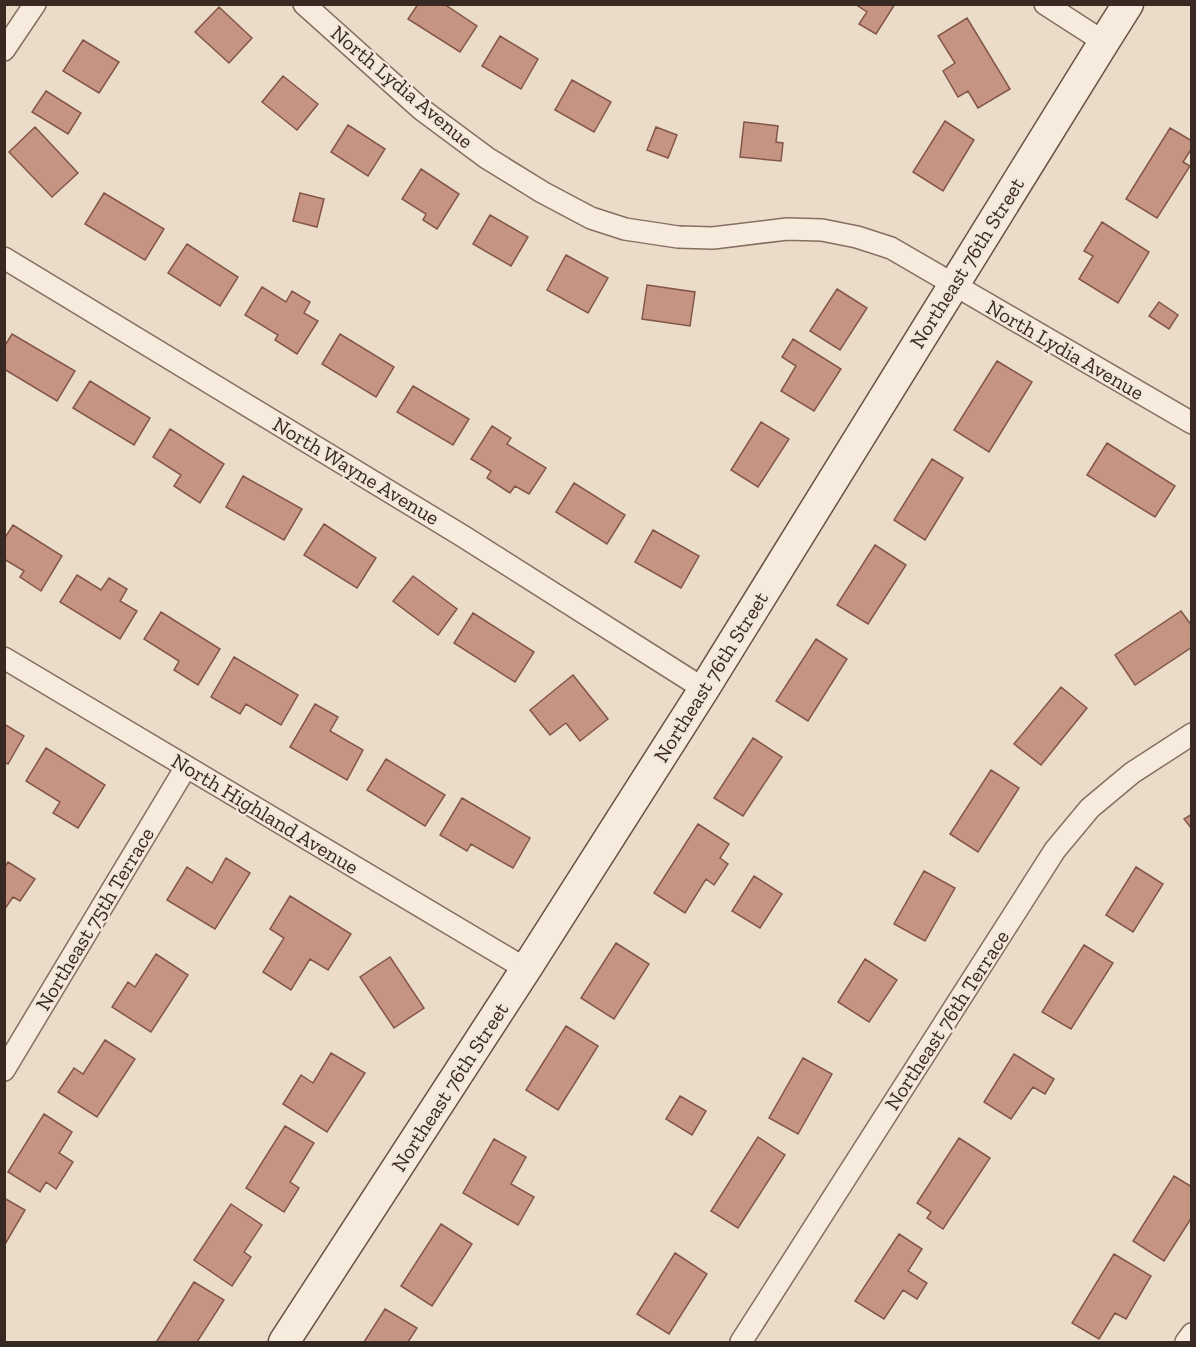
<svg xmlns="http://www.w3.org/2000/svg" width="1196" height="1347" font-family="'Zilla Slab',serif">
  <rect width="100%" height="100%" fill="#ebdcca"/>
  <path fill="#c69483" stroke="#835648" stroke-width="1.5" d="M418,4H444L477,26L460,52L408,19Z
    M855,4H895L876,34L859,24L867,12Z
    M219,7L252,38L229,63L195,32Z
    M967,18L1010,89L978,108L968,91L958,97L943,71L955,63L938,36Z
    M500,36L538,59L521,89L482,66Z
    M83,40L119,62L99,93L63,71Z
    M283,76L318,104L297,130L262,102Z
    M572,80L611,102L594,132L555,110Z
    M46,91L81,113L68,134L32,112Z
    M945,121L974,140L943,191L913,172Z
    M744,122L778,126L776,142L783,143L781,161L740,157Z
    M348,125L385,149L368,176L331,152Z
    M35,127L78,173L52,197L9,152Z
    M656,127L677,135L668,158L647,150Z
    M1170,128L1192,141V148L1183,162L1190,166L1157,218L1126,199Z
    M421,169L459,194L437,229L423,220L426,214L402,199Z
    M104,193L164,229L145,260L85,224Z
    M300,193L324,199L317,227L293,221Z
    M490,215L528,237L511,266L473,244Z
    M1102,222L1149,252L1118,303L1079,279L1093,256L1084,251Z
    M187,244L238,277L220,306L168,273Z
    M566,255L608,278L588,313L547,290Z
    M647,285L695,292L690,326L642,319Z
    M262,287L286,302L292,291L310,302L304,313L318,321L297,354L275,340L278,335L245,315Z
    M837,289L867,308L840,350L810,331Z
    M1159,302L1178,315L1169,329L1149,316Z
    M12,334L75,371L57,401L4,369V347Z
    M340,334L394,367L376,397L322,364Z
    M793,339L841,369L814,411L781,391L796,366L782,357Z
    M997,361L1032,382L989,452L954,430Z
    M90,381L150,418L134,445L73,408Z
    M413,386L469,419L453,445L397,412Z
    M761,422L789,439L758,487L731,470Z
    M492,426L511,438L507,444L546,468L529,494L515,486L510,493L487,478L491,471L471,459Z
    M170,429L224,464L200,503L174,486L181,475L153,457Z
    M1107,443L1175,486L1155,517L1087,475Z
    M932,459L963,478L925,540L894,520Z
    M243,476L302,509L284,540L226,507Z
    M574,483L625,515L607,544L556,512Z
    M324,524L376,558L357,588L304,555Z
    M13,525L62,556L41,591L20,577L24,571L4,559V539Z
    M653,530L699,556L681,588L635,562Z
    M875,545L906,565L868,624L837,605Z
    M77,575L101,590L109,578L127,589L120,601L137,611L120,639L60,602Z
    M413,576L457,609L438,635L393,601Z
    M1181,611L1192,626V647L1135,685L1115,655Z
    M161,612L220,649L198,685L174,670L179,661L144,639Z
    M473,613L534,652L515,682L454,643Z
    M816,639L847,659L808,721L776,701Z
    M234,657L298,695L281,725L246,704L240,714L211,697Z
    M573,675L608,719L580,741L566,723L550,735L530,710Z
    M1061,687L1087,708L1041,765L1014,744Z
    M315,704L338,717L330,731L363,750L347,780L290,747Z
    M4,724L24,736L8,764L4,762Z
    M753,738L782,757L743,816L714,798Z
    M46,748L105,785L78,828L53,813L60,802L26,781Z
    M386,759L445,795L425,826L367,790Z
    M991,770L1019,788L978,852L950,834Z
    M462,798L530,838L513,868L471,844L467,851L440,835Z
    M1192,814V829L1184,819Z
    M698,824L729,844L720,858L728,864L714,885L706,879L685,913L654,893Z
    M226,858L250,873L215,929L167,900L187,867L212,883Z
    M8,862L35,879L20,901L13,897L4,910V868Z
    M1136,867L1163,884L1133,932L1106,915Z
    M924,871L955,888L925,941L894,924Z
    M754,876L782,894L760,928L732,911Z
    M290,896L351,934L328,970L310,959L291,990L263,972L284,938L270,929Z
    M616,943L649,964L614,1019L581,998Z
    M1084,945L1113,963L1071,1029L1042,1012Z
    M156,954L188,975L151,1032L112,1007L128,982L135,987Z
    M390,957L424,1008L394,1028L360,977Z
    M865,959L897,980L869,1022L838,1002Z
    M566,1026L598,1046L558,1110L526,1090Z
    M105,1040L135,1059L97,1117L58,1092L74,1068L83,1074Z
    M331,1053L365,1073L327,1132L283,1104L301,1075L313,1083Z
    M1014,1054L1054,1079L1045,1094L1033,1087L1011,1119L984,1102Z
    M803,1058L832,1074L798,1134L769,1118Z
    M680,1096L706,1111L692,1135L666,1119Z
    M44,1114L72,1132L59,1153L73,1162L56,1189L46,1182L40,1192L8,1172Z
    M285,1126L314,1143L290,1182L299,1188L284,1212L246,1188Z
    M758,1137L785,1155L738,1228L711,1211Z
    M959,1138L990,1158L943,1229L927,1218L931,1212L917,1203Z
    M494,1139L526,1157L511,1184L534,1197L518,1225L463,1193Z
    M1174,1176L1192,1187V1217L1164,1261L1133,1241Z
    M4,1198L25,1210L4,1246Z
    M231,1204L262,1225L244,1252L251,1257L232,1286L194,1260Z
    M441,1224L472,1244L432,1306L401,1286Z
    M899,1234L922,1249L908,1271L927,1283L917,1299L903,1290L884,1319L855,1301Z
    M675,1253L707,1274L669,1334L637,1314Z
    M1114,1254L1151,1276L1126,1319L1115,1313L1099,1339L1072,1323Z
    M194,1282L224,1300L197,1342H159L157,1341Z
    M385,1309L417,1328L408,1342H364Z"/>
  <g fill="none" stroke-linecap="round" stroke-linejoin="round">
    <g stroke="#866e60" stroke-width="24">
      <path id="street" d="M304,4L421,109L487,158L542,192L591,218L625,229L678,237L713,238L787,229L822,230L857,237L891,248L1192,423
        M1045,4L1104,42
        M4,50L35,4
        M4,258L461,535L704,689
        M4,658L526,969
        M4,1070L186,767
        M741,1342L1055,850L1090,808L1132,773L1192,734
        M1186,1342L1192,1334"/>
    </g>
    <g stroke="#685043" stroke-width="33">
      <path id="secondary" d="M284,1342L526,969L704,689L1104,42L1128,4"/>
    </g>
    <use href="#street" stroke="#f6ebdd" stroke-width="21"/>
    <use href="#secondary" stroke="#f6ebdd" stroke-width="30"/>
  </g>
  <g text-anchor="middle" stroke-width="4.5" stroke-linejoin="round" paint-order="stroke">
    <g font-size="21" fill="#382922" stroke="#f3e7d9">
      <text transform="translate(402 87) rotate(40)" y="7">North Lydia Avenue</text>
      <text transform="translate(967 263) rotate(-58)" y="7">Northeast 76th Street</text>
      <text transform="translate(1065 350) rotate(30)" y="7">North Lydia Avenue</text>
      <text transform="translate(356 471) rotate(31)" y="7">North Wayne Avenue</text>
      <text transform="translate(711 677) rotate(-58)" y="7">Northeast 76th Street</text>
      <text transform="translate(265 814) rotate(31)" y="7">North Highland Avenue</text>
      <text transform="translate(95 919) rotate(-59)" y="7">Northeast 75th Terrace</text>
      <text transform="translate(947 1020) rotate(-57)" y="7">Northeast 76th Terrace</text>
      <text transform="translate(450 1087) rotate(-57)" y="7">Northeast 76th Street</text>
    </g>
  </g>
  <rect width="1196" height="1347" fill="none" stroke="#382922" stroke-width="12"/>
</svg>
